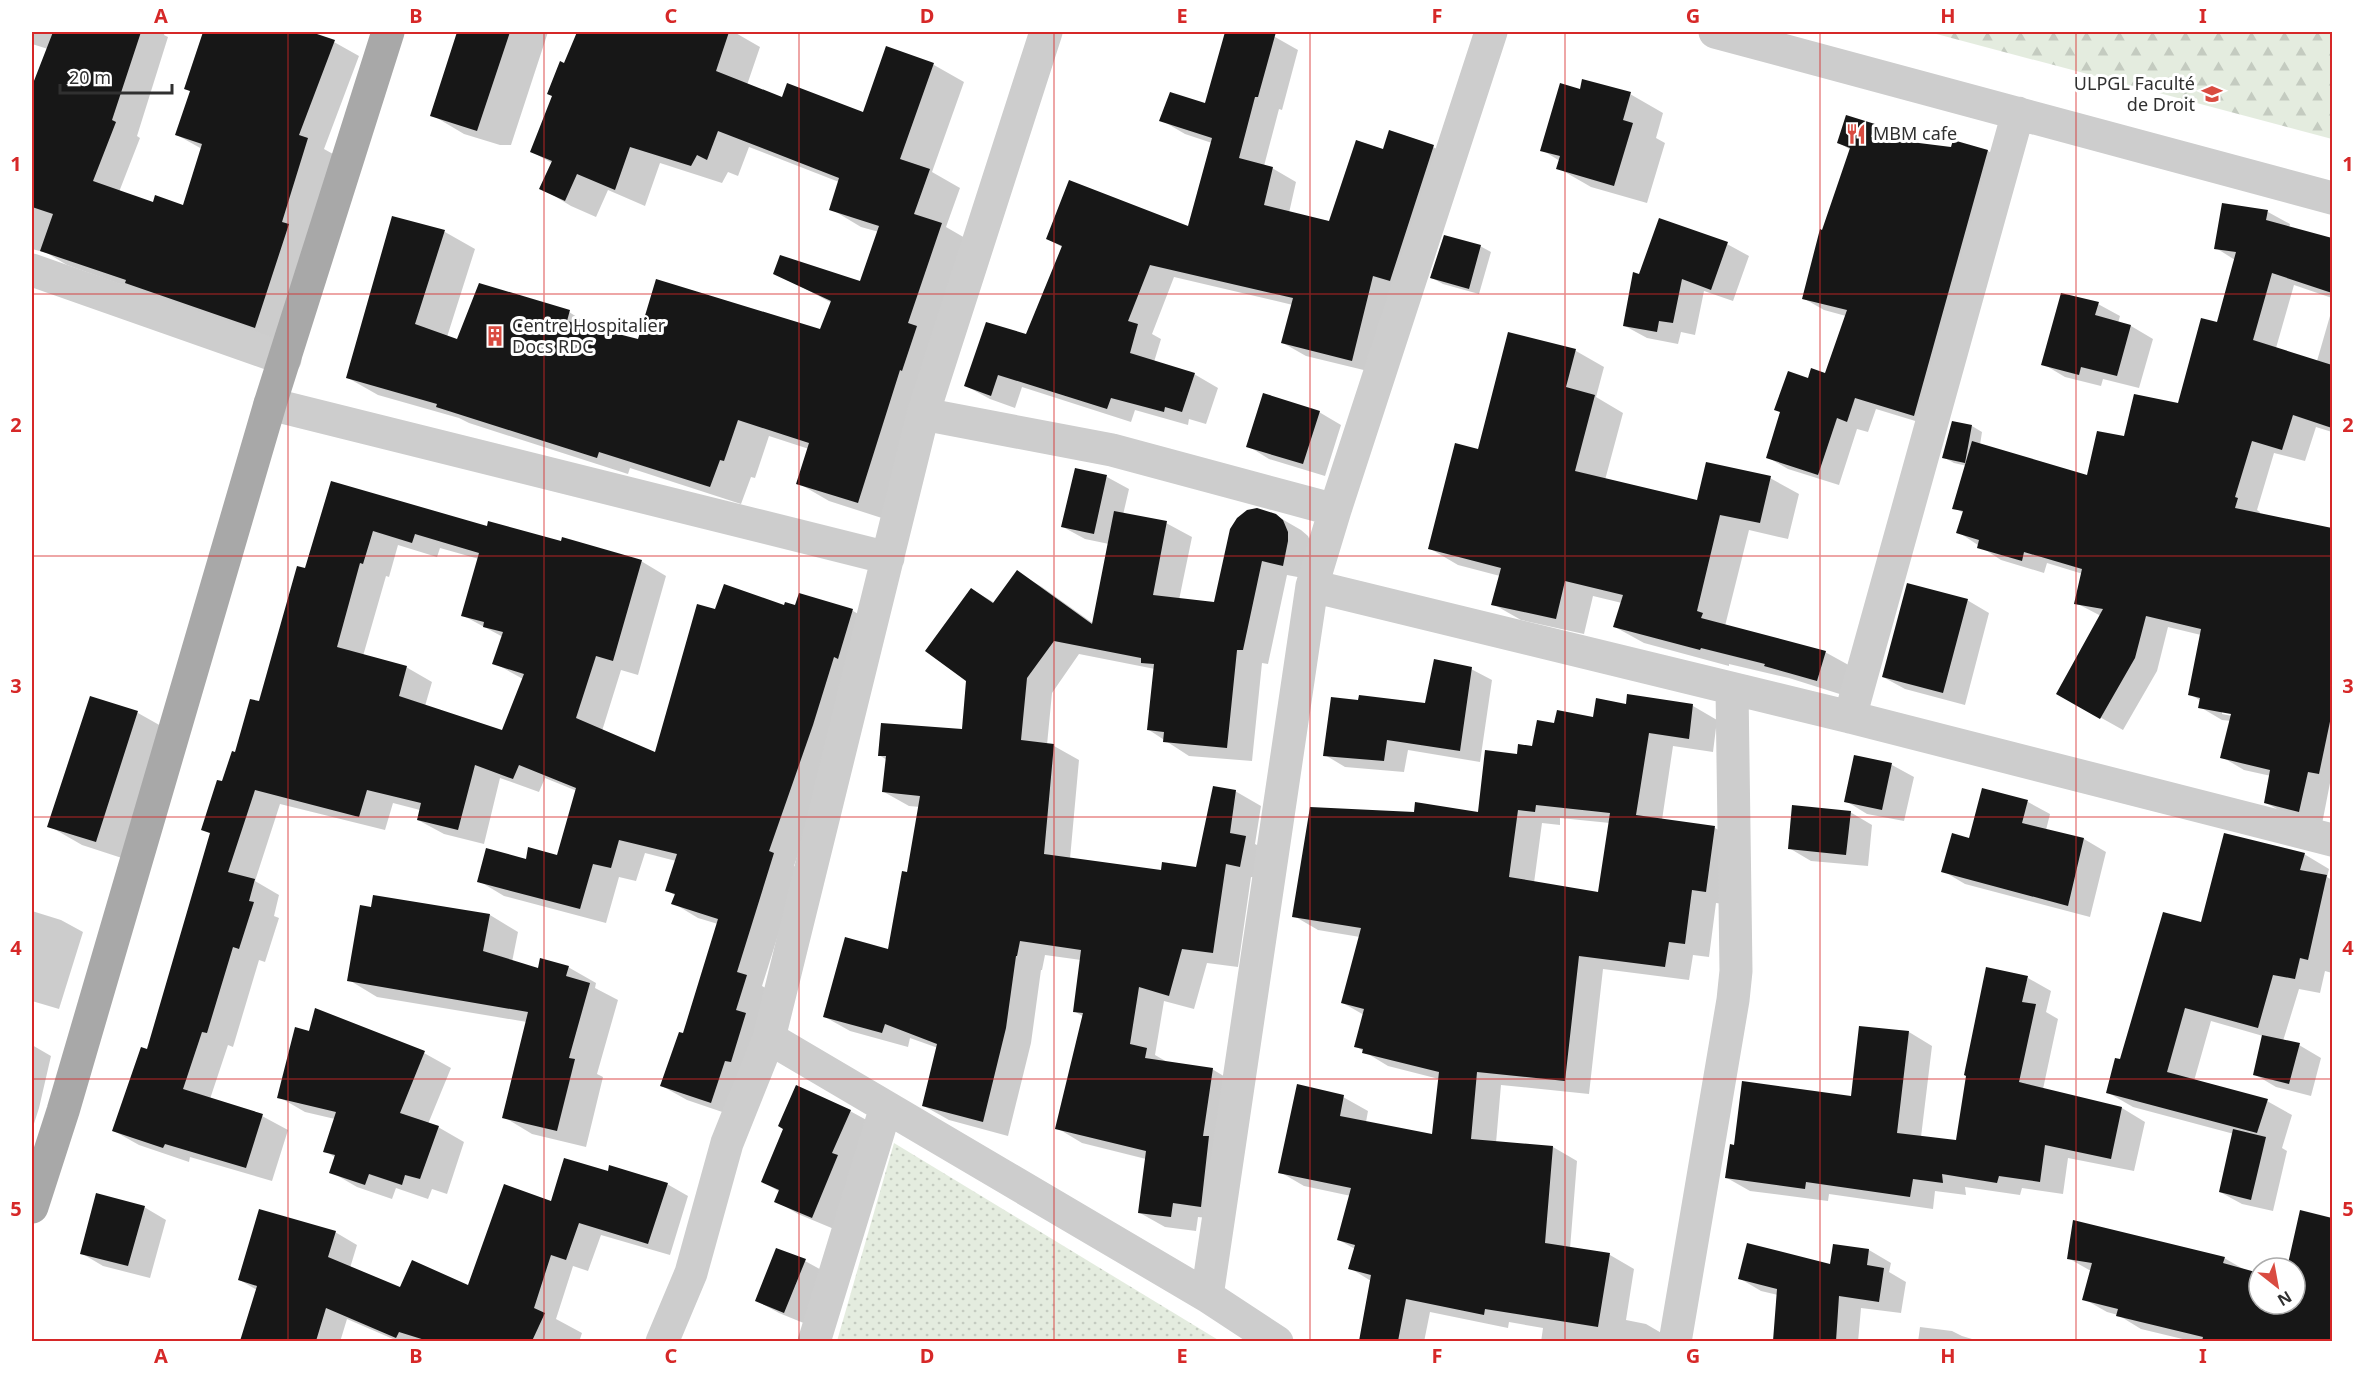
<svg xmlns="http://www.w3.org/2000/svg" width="2364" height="1373" font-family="'Noto Sans',sans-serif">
  <defs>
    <pattern id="grass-dots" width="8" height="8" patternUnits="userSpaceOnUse" patternTransform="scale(1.5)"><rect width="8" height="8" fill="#e4ecdf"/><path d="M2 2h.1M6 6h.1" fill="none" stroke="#c4cbc0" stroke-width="1.8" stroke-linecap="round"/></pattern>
    <pattern id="forest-firs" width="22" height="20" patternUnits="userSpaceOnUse" patternTransform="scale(1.5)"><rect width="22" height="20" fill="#e4ecdf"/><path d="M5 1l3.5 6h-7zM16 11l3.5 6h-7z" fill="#c4cbc0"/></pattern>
  </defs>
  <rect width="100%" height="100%" fill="#fff"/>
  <path fill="url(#grass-dots)" d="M894,1143L1220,1341H837Z"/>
  <path fill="url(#forest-firs)" d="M1929,32H2332V139Z"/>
  <path fill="#0003" fill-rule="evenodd" d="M32,32H165L164,35L168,37L137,136L140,138L119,192L154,204L184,207L202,149L177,135L192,92L186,88L205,32H307L334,42L359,56L324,149L333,154L280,342L67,265L47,253L32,249V90L48,49L32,44Z
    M459,32H548L511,145H500L464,134L432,115Z
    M578,32H734L760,47L747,85L783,99L864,114L887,48L934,65L964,82L932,172L960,188L946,227L972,242L888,520L829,501L798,483L809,449L769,436L755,478L751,477L741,504L630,468L628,474L469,423L459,418L378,395L348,378L393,217L445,232L475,249L447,337L458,341L569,312L599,331L639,341L821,331L832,303L775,273L861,283L879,232L861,227L831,209L839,182L749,147L738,176L728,172L722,183L660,163L645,206L608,190L596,217L571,206L541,188L552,163L532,152Z
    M1227,32H1255L1275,37L1298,50L1282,110L1279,109L1264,166L1272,168L1296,182L1289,213L1330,223L1384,150L1433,147L1457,160L1376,373L1306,356L1283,343L1293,305L1174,277L1152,334L1161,339L1154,362L1194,374L1218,388L1206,424L1189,419L1188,425L1135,410L1131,422L1022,387L1015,408L990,399L966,386L1027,336L1062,247L1048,239L1189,228L1212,143L1185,134L1161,120L1206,105Z
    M1581,91L1630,94L1663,113L1656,138L1665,143L1647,203L1591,187L1558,168L1560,161L1542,150Z
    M1874,126L1895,137L1894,141L1952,148L1954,142L1988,151L2008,163L1935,427L1876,409L1868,432L1857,429L1839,485L1788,469L1767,457L1809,380L1826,375L1846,316L1824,310L1803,298L1851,150L1839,143Z
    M2268,212L2290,224L2289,228L2310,238L2332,245V298L2294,285L2276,348L2317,361L2332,309V432L2316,427L2305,461L2274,453L2257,510L2260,512L2259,515L2332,530V784L2330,783L2322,824L2288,815L2266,803L2271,776L2244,770L2222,757L2231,721L2222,720L2200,707L2201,701L2190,694L2201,635L2168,627L2157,671L2123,730L2080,706L2101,616L2076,603L2083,574L2047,563L2044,573L2001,560L1958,532L1964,513L1954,508L1967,466L1954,463L1943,457L1972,426L1982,432L1980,445L2088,477L2125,438L2179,405L2218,324L2235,260L2216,248ZM2222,711L2238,714V717L2222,714Z
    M1727,244L1749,256L1733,301L1704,291L1695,335L1681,332L1678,344L1647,338L1625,326L1640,275Z
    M1480,246L1491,252L1479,294L1443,284L1432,278Z
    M2098,304L2120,316L2118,323L2131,326L2153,339L2139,388L2103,379L2101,386L2065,377L2043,364Z
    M1509,333L1576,351L1604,367L1596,397L1623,413L1605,480L1698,502L1770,478L1799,494L1788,539L1749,530L1725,626L1825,652L1854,668L1846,696L1789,678L1729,664V666L1644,643L1615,627L1622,603L1593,596L1584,634L1521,620L1493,604L1500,576L1458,565L1429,548L1479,451Z
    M1319,412L1341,425L1325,476L1269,459L1248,446Z
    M1107,477L1129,489L1123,515L1166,523L1192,537L1179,600L1215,604L1275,515L1301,530L1308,536L1313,547L1308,579L1287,575L1268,664L1262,663L1252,761L1189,756L1149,730L1155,669L1079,654L1052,693L1047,745L1054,746L1079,760L1070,859L1162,872L1197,868L1235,791L1261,806L1255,844L1271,852L1265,880L1251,877L1238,967L1207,963L1194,1009L1164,1001L1155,1055L1169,1063L1212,1069L1237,1084L1226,1220L1198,1217L1196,1231L1165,1227L1140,1213L1146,1159L1082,1143L1057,1128L1084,1017L1074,1011L1081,960L1045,955L1042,970H1041L1031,1043L1008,1136L949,1120L924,1106L938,1048L910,1038L908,1047L850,1031L825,1017L890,951L908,874L920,807L909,806L884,792L887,760L879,755L964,731L971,589L995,603L1017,572L1042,587L1094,624L1109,544L1085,539L1063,527Z
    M332,483L488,528L641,561L666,576L638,675L621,670L602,731L656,754L716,611L796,607L800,595L853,611L878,625L794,866L799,869L762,986L771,991L737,1117L687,1100L662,1086L684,1035L718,924L698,918L673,903L676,896L667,890L676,861L645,853L636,881L619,877L606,923L504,896L479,881L527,861L558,857L577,791L545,778L539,792L500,778L484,844L444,834L418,820L420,810L393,803L385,830L280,804L255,881L279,895L274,916L279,918L265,962L259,960L233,1047L228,1045L210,1099L262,1116L288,1130L272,1181L190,1157L189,1162L139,1145L114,1131L148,1051L211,834L203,829L260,703L306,570ZM398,545L437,557L440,548L479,559L462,615L503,637L494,663L523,679L503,732L425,706L432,682L406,667L363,656L386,576L389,577Z
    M1967,600L1989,613L1965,705L1905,689L1883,677Z
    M1471,669L1492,680L1480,762L1408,750L1404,772L1345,767L1325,755L1426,705Z
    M91,698L138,713L170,731L128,860L82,845L49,826Z
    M1627,705L1693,706L1717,720L1713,752L1673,746L1662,820L1715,828L1739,842L1731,905L1716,903L1709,957L1693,955L1689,980L1603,969L1589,1094L1501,1085L1496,1143L1553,1147L1577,1161L1570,1249L1610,1255L1634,1269L1626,1320L1646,1324L1670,1338L1669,1342H1541L1543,1328L1509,1322L1508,1328L1430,1312L1424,1342H1360L1371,1281L1350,1268L1355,1249L1339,1240L1351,1196L1304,1186L1280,1172L1343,1097L1368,1111L1366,1122L1434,1136L1439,1079L1388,1066L1355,1046L1364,1015L1343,1003L1360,937L1318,930L1294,916L1415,814L1480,813L1519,756L1533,747L1555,725L1594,719ZM1560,818L1610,823L1599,894L1534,883L1542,823L1560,825Z
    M1892,765L1914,777L1904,821L1867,814L1846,801Z
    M1983,790L2028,802L2050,814L2046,830L2084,839L2106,852L2090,917L1965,884L1943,871L1970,839Z
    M1850,812L1872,825L1868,866L1811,861L1789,848Z
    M2304,854L2329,869L2327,877L2332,880V973L2325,971L2320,993L2299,989L2283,1041L2299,1045L2321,1058L2311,1096L2276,1087L2254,1074L2263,1036L2211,1021L2194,1081L2267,1101L2292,1115L2282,1148L2287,1151L2273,1211L2242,1204L2220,1192L2234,1134L2133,1107L2107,1092L2121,1061L2203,924Z
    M374,897L490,915L518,932L512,962L539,970L568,967L596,983L595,988L618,1000L597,1074L603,1077L586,1147L532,1134L504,1117L527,1022L377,997L349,980Z
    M32,911L61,920L83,932L59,1009L32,1001Z
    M2028,978L2051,991L2046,1012L2058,1019L2043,1089L2122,1108L2145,1122L2134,1171L2068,1158L2063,1194L2022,1188L2020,1195L1965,1187L1966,1195L1935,1191L1933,1209L1829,1194L1828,1201L1750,1191L1727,1178L1735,1146L1853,1098L1909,1032L1932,1046L1921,1137L1958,1142Z
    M316,1010L424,1053L451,1068L428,1124L438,1127L464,1142L447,1194L432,1189L428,1199L396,1188L392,1199L357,1187L331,1172L336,1158L325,1151L335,1119L305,1112L279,1097L310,1033Z
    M32,1045L51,1056L39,1108L32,1130Z
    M850,1111L872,1123L834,1229L798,1214L776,1201L780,1192L763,1182Z
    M608,1173L667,1184L688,1196L670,1255L601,1235L588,1271L573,1266L556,1319L582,1333L579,1342H400L347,1319L340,1342H242L257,1290L240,1280L335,1232L357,1245L350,1268L401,1289L469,1287L552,1203Z
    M144,1207L166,1220L150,1278L103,1266L81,1253Z
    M2301,1212L2332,1220V1342H2195L2141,1329L2118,1315L2107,1312L2084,1299L2091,1271L2068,1258H2224L2247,1271L2259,1274V1304H2295V1268H2289Z
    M1869,1250L1891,1263L1889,1272L1906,1282L1901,1313L1861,1308L1858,1342H1775L1778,1295L1761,1291L1739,1278L1831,1265Z
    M805,1261L827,1273L806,1324L779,1313L757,1301Z
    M1920,1327L1952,1331L1962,1336L1982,1342H1918Z"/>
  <path fill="#171717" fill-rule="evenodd" d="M53,32H141L112,120L116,122L93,181L153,202L155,195L183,205L202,144L175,135L190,91L184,89L203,32H311L335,40L299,135L308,138L282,222L289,224L255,328L125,283L126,280L40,251L53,214L32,207V86Z
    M457,32H510L477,131L430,116Z
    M577,32H729L716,71L782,97L787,83L863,112L886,46L934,63L900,159L930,169L914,214L942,223L908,323L917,326L902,371L900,370L858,503L796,484L809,443L738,420L724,461L720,460L710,487L599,452L597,458L436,407L437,404L346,378L392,216L445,230L415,324L457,339L479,283L570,310L567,321L638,339L656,279L820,329L831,301L773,274L780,255L860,281L879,226L829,210L839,178L718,131L707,160L697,155L691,166L630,147L615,190L577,174L565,201L539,189L552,161L530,152L552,96L547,94L560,61L564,63Z
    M1225,32H1276L1258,97H1255L1239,158L1273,167L1264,205L1329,221L1356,140L1383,149L1389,130L1434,145L1390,281L1373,276L1352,361L1281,343L1293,298L1150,265L1128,321L1138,324L1130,353L1195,373L1182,412L1165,407L1164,412L1111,398L1107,409L998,375L991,396L964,386L986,322L1026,334L1062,246L1046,239L1069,180L1188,226L1212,138L1159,121L1170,92L1205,103Z
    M1582,79L1631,92L1623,120L1633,123L1614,186L1556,169L1560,156L1540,151L1560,83L1580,89Z
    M1846,115L1875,124L1871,137L1951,147L1953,140L1988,150L1914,416L1855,398L1847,422L1837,418L1818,475L1766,458L1780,412L1774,410L1788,371L1808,378L1811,368L1825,373L1847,310L1802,299L1820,229L1822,230L1850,148L1837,143Z
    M2222,203L2268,210L2266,220L2332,238V293L2272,273L2253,340L2332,365V428L2293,415L2282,450L2252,441L2235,497L2238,498L2235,508L2332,528V712L2319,774L2308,772L2299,812L2264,803L2270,770L2220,758L2231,714L2198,708L2200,698L2188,695L2201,629L2146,616L2135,658L2100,719L2056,694L2103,609L2074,604L2082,569L2024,552L2022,561L1977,548L1979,540L1956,533L1963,511L1952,509L1972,441L2087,475L2097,431L2124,436L2134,394L2178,403L2201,318L2217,322L2236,252L2214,249Z
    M1659,218L1728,242L1711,290L1682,279L1673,323L1659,321L1657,332L1623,326L1633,272L1639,274Z
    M1444,235L1481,245L1469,289L1430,278Z
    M2061,293L2099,302L2095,315L2131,325L2117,376L2081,367L2079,375L2041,365Z
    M1508,332L1576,349L1566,387L1595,395L1575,471L1697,500L1706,462L1771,476L1760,523L1720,515L1697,611L1703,613L1701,618L1826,651L1817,681L1764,666L1765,664L1701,648L1700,650L1613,627L1623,595L1565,581L1556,619L1491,605L1501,568L1428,549L1455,443L1478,449Z
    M1263,393L1320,411L1303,464L1246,447Z
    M1952,421L1972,425L1965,463L1942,458Z
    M1075,468L1107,475L1094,534L1061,527Z
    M331,481L487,526L488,521L561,541L562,537L642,560L613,661L596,656L576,718L655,752L697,604L715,609L724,584L784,605L785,602L795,605L799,593L853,609L838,659L834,657L813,725L769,851L774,853L737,972L747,975L736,1010L746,1013L731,1062L725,1061L711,1103L660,1086L679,1032L683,1033L718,919L671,904L675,894L665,891L677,854L619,840L611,868L593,864L580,909L477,882L486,848L526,859L528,847L557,855L576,788L519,765L513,779L475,765L458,830L417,820L421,803L367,790L359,817L255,790L228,872L255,879L249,901L254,902L239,949L233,947L207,1033L202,1032L183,1089L263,1114L246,1168L165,1144L163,1148L112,1131L141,1047L147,1049L210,833L201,830L217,780L222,781L232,751L235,752L250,699L259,701L297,566L305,568ZM373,531L412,543L415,534L479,553L461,616L484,622L483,627L503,632L492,664L524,674L502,730L399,696L407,666L337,647L360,563L363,564Z
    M1257,508L1276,514L1283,520L1288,532V541L1283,566L1262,561L1243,650H1237L1227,748L1163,742L1164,732L1147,730L1154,664L1141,663V658L1054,641L1027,678L1021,740L1054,744L1044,854L1161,870L1162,862L1196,867L1213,786L1236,790L1230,833L1246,836L1240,867L1226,864L1213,953L1182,949L1169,996L1139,987L1130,1044L1147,1048L1145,1058L1213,1068L1203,1136H1209L1201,1207L1173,1203L1171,1217L1138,1213L1146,1151L1055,1129L1083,1013L1073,1012L1081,950L1020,941L1017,956H1016L1006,1028L983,1122L922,1106L937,1044L885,1024L882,1033L823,1017L845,937L888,949L902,871L907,872L920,796L882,792L886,756H878L881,723L962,729L966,681L925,651L971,588L993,603L1017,570L1092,624L1114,511L1167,521L1153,595L1214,602L1230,529L1237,518L1247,510Z
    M1907,583L1968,599L1943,693L1882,677Z
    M1434,659L1472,667L1460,751L1387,740L1384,761L1323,756L1331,697L1358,700L1359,695L1425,703Z
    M1627,694L1693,704L1689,739L1649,733L1636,815L1715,826L1706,892L1692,890L1685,944L1669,942L1665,967L1579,956L1565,1081L1477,1072L1471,1139L1553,1146L1545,1243L1610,1253L1598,1327L1485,1309L1484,1315L1406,1299L1398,1341H1359L1371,1275L1348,1269L1355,1245L1337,1240L1351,1188L1278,1173L1297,1084L1344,1095L1340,1116L1432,1134L1439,1072L1362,1053L1363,1049L1354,1047L1364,1009L1341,1003L1361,928L1292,917L1310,807L1414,812L1415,802L1478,812L1485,750L1517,754L1518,744L1532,746L1537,720L1554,723L1557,710L1593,717L1596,698L1626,704ZM1536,805L1610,813L1598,892L1509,877L1518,810L1535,812Z
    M90,696L138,711L96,842L47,827Z
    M1854,755L1892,763L1882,810L1844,802Z
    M1982,788L2028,800L2022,823L2084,838L2068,906L1941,872L1952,833L1969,838Z
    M1792,805L1851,811L1846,855L1788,849Z
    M2224,833L2305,853L2300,870L2327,875L2308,960L2300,958L2295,979L2273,975L2258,1028L2185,1008L2167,1072L2268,1099L2257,1133L2106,1093L2115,1058L2120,1059L2163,912L2201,922Z
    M373,895L490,914L483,951L538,968L540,958L569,966L566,976L590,983L569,1058L575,1059L557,1131L502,1118L528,1012L347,981L360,905L371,907Z
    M1986,967L2028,976L2022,1002L2036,1004L2019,1082L2122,1107L2111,1159L2045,1145L2040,1182L1999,1176L1997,1183L1942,1174L1943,1183L1913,1179L1910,1197L1806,1182L1805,1189L1725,1178L1730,1144L1734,1145L1742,1081L1851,1096L1859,1026L1909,1031L1897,1133L1956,1140L1966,1076L1964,1075Z
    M315,1008L425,1051L400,1113L439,1126L420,1179L405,1175L402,1185L369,1174L365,1185L329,1173L335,1155L323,1152L336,1112L277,1098L295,1027L309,1031Z
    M2262,1035L2300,1043L2289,1084L2253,1075Z
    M796,1085L851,1110L832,1153L838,1155L812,1218L774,1202L779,1190L761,1182L783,1129L778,1126Z
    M2233,1129L2266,1137L2251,1200L2219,1192Z
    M564,1158L608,1171L609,1165L668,1183L648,1244L579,1223L566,1260L551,1255L534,1308L545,1313L532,1341H428L399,1332L396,1338L326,1308L316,1341H240L257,1286L238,1280L259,1209L336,1231L328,1257L400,1287L412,1260L468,1285L504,1184L551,1201Z
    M96,1193L145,1206L128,1266L80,1254Z
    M2300,1210L2332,1218V1341H2202L2203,1337L2116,1316L2118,1309L2082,1300L2092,1263L2067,1259L2073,1220L2225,1257L2223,1263L2259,1273V1304H2295V1268H2287Z
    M1747,1243L1830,1264L1833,1244L1869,1249L1867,1265L1884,1268L1879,1302L1839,1296L1836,1341H1773L1777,1289L1738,1279Z
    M776,1248L806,1259L784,1313L755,1301Z"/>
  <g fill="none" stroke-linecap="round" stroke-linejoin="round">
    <path stroke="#cdcdcd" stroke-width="33" d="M1715,32L2332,198
      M32,270L285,359
      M270,404L888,558
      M923,414L1112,450L1335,510
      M1312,586L1850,717L2332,840
      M1850,717L2018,113
      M769,1038L1207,1296L1277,1342
      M1207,1296L1312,586L1335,510L1491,32
      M662,1342L691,1273L727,1143L769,1038L923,414L1046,32
      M814,1342L886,1107
      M1675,1342L1733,1000L1736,971L1732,689"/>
    <path stroke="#a8a8a8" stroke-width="33" d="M32,1207L63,1111L270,404L388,32"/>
  </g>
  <path fill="none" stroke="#d62828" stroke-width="1.5" stroke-opacity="0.55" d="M288,32V1342M544,32V1342M799,32V1342M1054,32V1342M1310,32V1342M1565,32V1342M1820,32V1342M2076,32V1342M32,294H2332M32,556H2332M32,817H2332M32,1079H2332"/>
  <defs>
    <g id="university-bare" transform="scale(1.62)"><path d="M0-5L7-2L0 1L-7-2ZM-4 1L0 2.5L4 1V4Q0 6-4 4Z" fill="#d94b40" stroke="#fff" stroke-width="2.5" paint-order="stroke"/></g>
    <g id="restaurant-bare" transform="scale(1.62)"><path d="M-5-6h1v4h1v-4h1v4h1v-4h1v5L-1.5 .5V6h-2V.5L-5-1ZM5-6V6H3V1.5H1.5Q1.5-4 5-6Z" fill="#d94b40" stroke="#fff" stroke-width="2.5" paint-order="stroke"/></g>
    <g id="building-bare" transform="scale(1.62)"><path d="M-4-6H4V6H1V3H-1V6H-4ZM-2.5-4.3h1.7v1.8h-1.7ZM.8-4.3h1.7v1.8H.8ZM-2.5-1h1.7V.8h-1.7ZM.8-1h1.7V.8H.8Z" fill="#d94b40" stroke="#fff" stroke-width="2.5" paint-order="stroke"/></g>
  </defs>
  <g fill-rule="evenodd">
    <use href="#university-bare" x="2212" y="94"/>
    <use href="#restaurant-bare" x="1856" y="134"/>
    <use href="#building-bare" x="495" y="336"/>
  </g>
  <g text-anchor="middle" stroke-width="6" stroke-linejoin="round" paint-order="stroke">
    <g font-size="18" fill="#303030" stroke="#fff" text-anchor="start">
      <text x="2195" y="90" text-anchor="end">ULPGL Faculté<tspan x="2195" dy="21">de Droit</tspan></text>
      <text x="1873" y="140">MBM cafe</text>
      <text x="512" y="332">Centre Hospitalier<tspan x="512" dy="21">Docs RDC</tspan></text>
    </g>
  </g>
  <rect width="2364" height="1373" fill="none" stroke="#ffffff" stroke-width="66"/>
  <g transform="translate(2277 1286) rotate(149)"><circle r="28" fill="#ffffff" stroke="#acacac" stroke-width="1.5"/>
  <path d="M0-4.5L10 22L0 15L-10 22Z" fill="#d94b40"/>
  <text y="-9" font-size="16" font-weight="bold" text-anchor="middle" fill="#303030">N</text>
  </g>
  <path d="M60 84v9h112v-9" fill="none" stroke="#303030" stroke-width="3"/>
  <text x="69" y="84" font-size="18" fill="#303030" stroke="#ffffff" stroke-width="4.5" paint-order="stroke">20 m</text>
  <rect x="33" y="33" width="2298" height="1307" fill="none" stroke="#d62828" stroke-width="2"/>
  <g font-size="20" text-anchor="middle" font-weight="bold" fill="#d62828">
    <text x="161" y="23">A</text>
    <text x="416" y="23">B</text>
    <text x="671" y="23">C</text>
    <text x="927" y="23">D</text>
    <text x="1182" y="23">E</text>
    <text x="1437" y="23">F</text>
    <text x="1693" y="23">G</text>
    <text x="1948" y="23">H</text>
    <text x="2203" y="23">I</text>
    <text x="16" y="171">1</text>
    <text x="2348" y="171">1</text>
    <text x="16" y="432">2</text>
    <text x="2348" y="432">2</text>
    <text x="16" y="693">3</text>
    <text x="2348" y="693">3</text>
    <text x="16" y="955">4</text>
    <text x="2348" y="955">4</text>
    <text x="16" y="1216">5</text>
    <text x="2348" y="1216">5</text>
    <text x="161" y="1363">A</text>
    <text x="416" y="1363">B</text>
    <text x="671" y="1363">C</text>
    <text x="927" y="1363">D</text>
    <text x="1182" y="1363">E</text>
    <text x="1437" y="1363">F</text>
    <text x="1693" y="1363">G</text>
    <text x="1948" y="1363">H</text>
    <text x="2203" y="1363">I</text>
  </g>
</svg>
